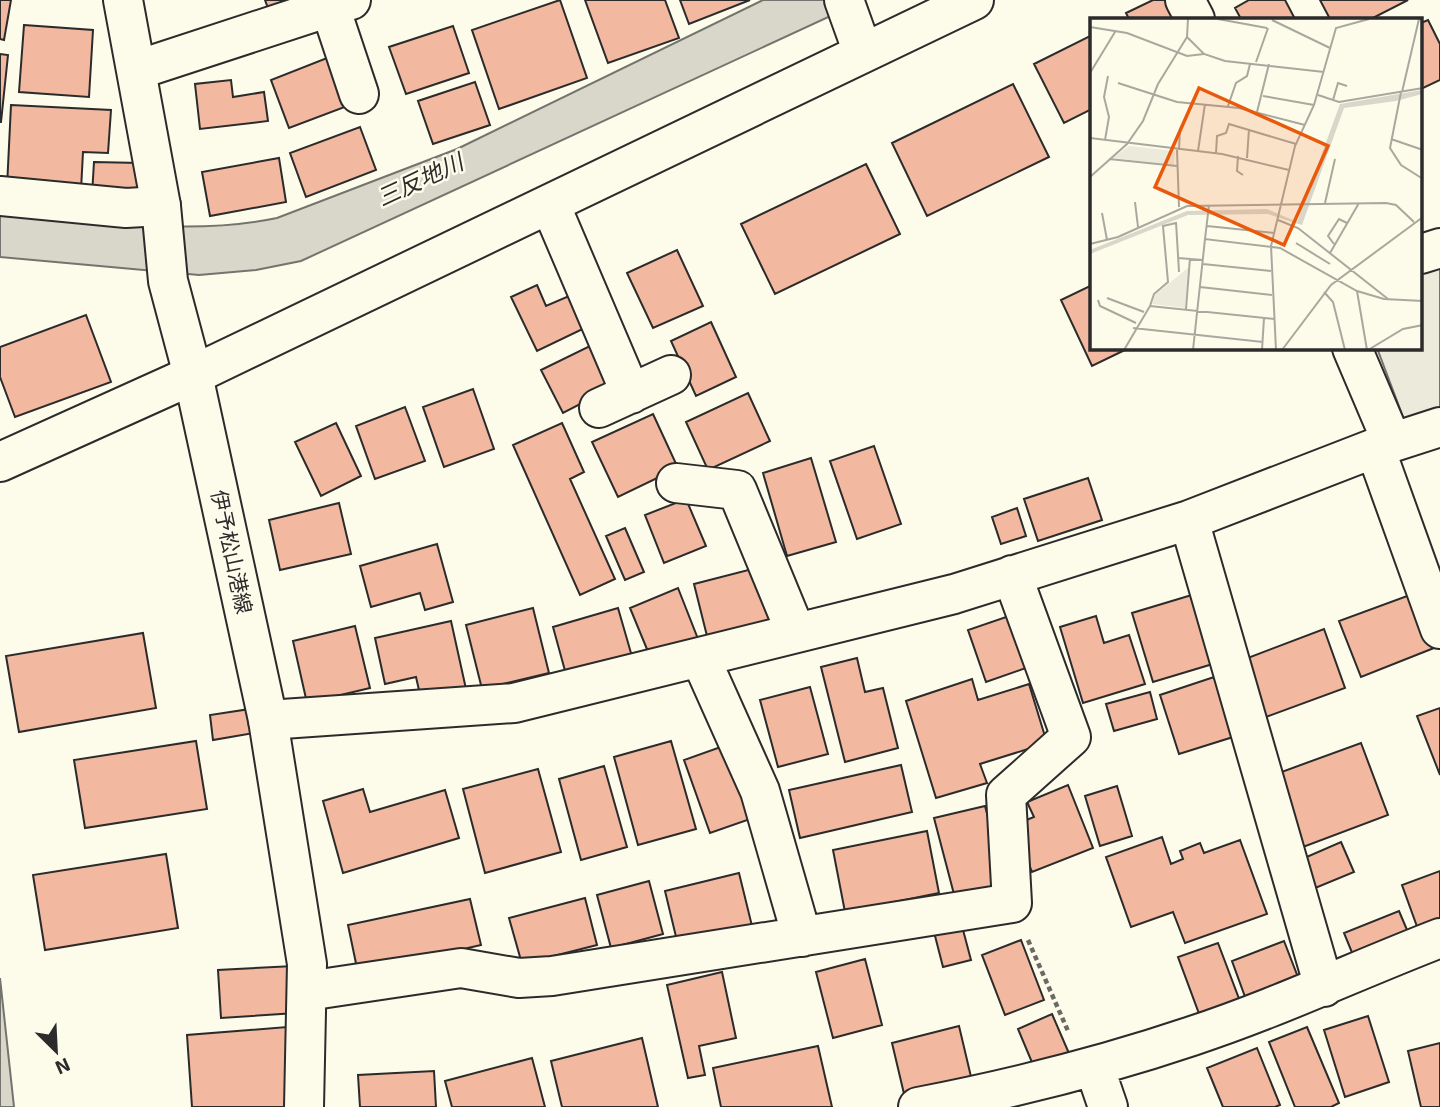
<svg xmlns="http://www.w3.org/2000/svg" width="1440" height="1107" font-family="'Exo 2','Noto Sans JP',sans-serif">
  <rect width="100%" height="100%" fill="#fdfbea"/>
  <path fill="#ecebdb" stroke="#74746e" stroke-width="2" d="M1440,262V411L1405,422L1377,348H1421V268Z"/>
  <path fill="#d8d7c9" stroke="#74746e" stroke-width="2" d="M763,0H865L301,261L256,270L199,275L0,257V210C92,220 186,237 277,218L457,149Z
    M0,978L14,1107H0Z"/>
  <path fill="#f2b8a0" stroke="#2b2b2b" stroke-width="2" d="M0,0H11L4,40L0,39Z
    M265,0H303L269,11Z
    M560,0L587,78L499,109L472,30Z
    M585,0H665L679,38L608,63Z
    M680,0H750L689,24Z
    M1153,0H1170L1179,19H1129L1126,13Z
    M1249,0H1285L1295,19H1241L1235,8Z
    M1320,0H1408L1371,19H1330Z
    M1428,20L1440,44V80L1421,89V23Z
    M24,25L93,30L89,97L19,92Z
    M453,26L469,73L406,94L389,47Z
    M1092,35V109L1064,123L1034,64Z
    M0,54L8,55L1,122H0Z
    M332,56L350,105L289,128L271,80Z
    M231,80L233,97L264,92L268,121L200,129L195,84Z
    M475,82L490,125L433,144L418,101Z
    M1013,84L1049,157L927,216L892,143Z
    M11,105L111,110L108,153L83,152L81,190L7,187Z
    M360,127L376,170L306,197L290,153Z
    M279,158L286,202L210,216L202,172Z
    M94,162L140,163L138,196L92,195Z
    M866,164L900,234L775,294L741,224Z
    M677,250L703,306L653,328L627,273Z
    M537,285L546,306L576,293L591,325L537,351L511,297Z
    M1092,285V348H1129L1092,366L1061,300Z
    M86,315L111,382L15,417L0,377V347Z
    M711,322L736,377L696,396L671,341Z
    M596,343L617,385L563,413L541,370Z
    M473,389L494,449L444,467L423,407Z
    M748,393L770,441L708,470L686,422Z
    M405,407L425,461L375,479L356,426Z
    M653,414L678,468L618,497L592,442Z
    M336,423L361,476L321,496L295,442Z
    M562,423L584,472L570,479L615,579L580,595L513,445Z
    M874,446L901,524L857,539L830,461Z
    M811,458L836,542L787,556L763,473Z
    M1088,478L1102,520L1038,541L1024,499Z
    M686,499L706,546L664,563L645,515Z
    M339,503L351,554L280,570L269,520Z
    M1017,508L1026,536L1001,544L992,517Z
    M625,528L644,572L625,580L606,536Z
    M437,544L453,602L425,610L420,593L371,607L360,566Z
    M764,566L778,622L708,640L694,584Z
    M678,588L698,639L651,659L630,608Z
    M1418,592L1439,646L1361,677L1339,621Z
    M1195,594L1216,663L1153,682L1132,613Z
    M533,608L549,673L482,689L466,625Z
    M618,608L633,660L567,678L553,627Z
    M1009,616L1026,668L986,682L968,630Z
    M1096,616L1104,643L1129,635L1145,684L1083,703L1060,627Z
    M451,621L466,689L421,699L416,677L385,684L375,638Z
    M355,626L370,688L307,703L293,641Z
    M1324,629L1345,688L1266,717L1245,659Z
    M143,633L156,708L19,732L6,656Z
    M857,658L865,692L883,688L898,748L845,762L821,667Z
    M1214,677L1233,737L1179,754L1160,695Z
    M972,679L978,700L1029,684L1047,743L980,764L987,783L936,798L906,701Z
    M810,687L828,754L778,767L760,700Z
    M1150,692L1157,719L1114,731L1106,704Z
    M1440,708V775L1417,716Z
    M250,709L254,733L213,740L210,715Z
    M196,741L207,809L85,828L74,760Z
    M671,741L696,829L638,845L614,757Z
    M1361,743L1388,815L1303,847L1276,774Z
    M729,744L756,817L710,833L684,760Z
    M901,765L912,812L800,838L789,790Z
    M604,766L627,847L581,860L559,779Z
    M538,769L561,852L485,873L463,789Z
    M1068,785L1093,848L1032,872L1014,825L1034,817L1027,802Z
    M1117,786L1132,836L1100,846L1085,796Z
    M363,789L370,812L445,790L459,838L343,873L323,801Z
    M985,806L1006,886L955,898L934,818Z
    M927,831L939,893L845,912L833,850Z
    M1162,837L1171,864L1183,859L1180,851L1200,843L1204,853L1240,840L1267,914L1185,943L1173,912L1131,927L1106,857Z
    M1341,842L1354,872L1308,891L1295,862Z
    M166,854L178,928L45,950L33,875Z
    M1440,871V924L1419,932L1402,885Z
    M739,873L752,926L678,945L665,891Z
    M649,881L663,934L611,948L597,895Z
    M585,898L597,945L522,964L509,918Z
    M470,899L481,945L358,973L348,925Z
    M1399,911L1410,937L1355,960L1344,933Z
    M962,926L971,960L943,967L934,932Z
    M1021,940L1044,1000L1005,1015L982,955Z
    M1284,941L1301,985L1248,1005L1232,961Z
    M1218,943L1241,1004L1201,1019L1178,957Z
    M865,959L882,1025L833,1038L816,972Z
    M294,966L296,1013L221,1018L218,970Z
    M722,972L736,1038L699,1046L705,1075L688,1078L667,985Z
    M1052,1014L1071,1058L1036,1072L1018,1029Z
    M1368,1016L1389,1082L1345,1097L1324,1030Z
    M959,1026L972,1081L905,1098L892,1043Z
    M287,1027L294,1107H192L187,1035Z
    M1307,1027L1339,1103L1331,1107H1295L1269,1042Z
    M642,1038L658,1107H562L551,1061Z
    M1440,1043V1107H1421L1408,1051Z
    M818,1046L832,1107H721L713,1068Z
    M1257,1048L1280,1105L1275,1107H1223L1207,1068Z
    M532,1058L545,1107H452L445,1081Z
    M434,1071L436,1107H360L358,1075Z"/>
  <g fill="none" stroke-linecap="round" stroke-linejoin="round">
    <g stroke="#2b2b2b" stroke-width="42">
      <path id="minor" d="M844,0L863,53
        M1185,0L1195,19
        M330,7L359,94
        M137,70L351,0
        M0,196L126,208L161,206
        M550,204L631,394
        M1421,254L1440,248
        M1352,348L1392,442
        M599,408L671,375
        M1375,448L1440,629
        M0,462L193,375L974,0
        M676,483L737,490L796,633
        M1189,520L1324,987
        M700,657L760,791L802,937
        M268,720L514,703L954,594L1189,520L1375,448L1440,427
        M307,991L461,968L519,978L552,976L1012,903L1006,795L1071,737L1012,575
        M1094,1066L1108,1107
        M918,1107C1011,1089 1103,1066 1192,1036C1277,1008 1357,970 1440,938"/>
    </g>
    <g stroke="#2b2b2b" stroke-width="42">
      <path id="major" d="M123,0L161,206L168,281L193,375L268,720L307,964L304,1107"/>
    </g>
    <path stroke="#6a6964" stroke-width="4.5" stroke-dasharray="5 3.5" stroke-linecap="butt" d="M1028,940L1068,1031"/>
    <use href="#minor" stroke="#fdfbea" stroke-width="38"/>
    <use href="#major" stroke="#fdfbea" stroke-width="38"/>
  </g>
  <g text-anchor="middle" stroke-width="5" stroke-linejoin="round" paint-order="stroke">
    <g font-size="21" fill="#2b2b2b" stroke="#fdfbea">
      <text transform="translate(231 552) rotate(78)" y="7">伊予松山港線</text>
    </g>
    <g font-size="23" font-style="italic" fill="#2b2b2b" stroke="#fdfbea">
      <text transform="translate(420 180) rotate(-25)" y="8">三反地川</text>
    </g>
  </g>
  <g transform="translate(1090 18)">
    <rect width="332" height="332" fill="#fdfbea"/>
    <path d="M39,128L85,133L84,147L23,140ZM99,249L95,290L62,286L65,277Z" fill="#ecebdb"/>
    <path d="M332,72V76L306,83L254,90L212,207L178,196L98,197L0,236V232L97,193L177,191L207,204L250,86Z" fill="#d8d7c9"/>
    <path fill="none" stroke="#a9a89e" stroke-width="2" d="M128,1L177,10M182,2L240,30M0,9L37,15L97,38L114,36M97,19L114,36L135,43L234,54M166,44L178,10M0,55L25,14M28,65L87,84L149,90L215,107M311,74L300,130L311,147L333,161M312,74L329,1M228,77L249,84L333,70M173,78L224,87M243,82L248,65L257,68M138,88L146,65L157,58L160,46M167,94L179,46M0,120L132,136L199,152M301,121L333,132M15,122L19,99L14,79L18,58M87,132L89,189M89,132L90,110M108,133L115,86M126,135L127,118L136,115L139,106L206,126M148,138L147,153L153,157M157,140L159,111M19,141L87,148M0,159L37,126L53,103L68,66L97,19L98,1M45,184L48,209M235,185L245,141M12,195L17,222M188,202L208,210L298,281M86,204L89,254M117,208L184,215M115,221L119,187M206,225L240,246M0,226L28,219L97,188L296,185L306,187L324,204M244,226L238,218L249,201L257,205M240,235L269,185M88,240L113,242M113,246L181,253M110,269L182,277M267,273L277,332M234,274L243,284L255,332M17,280L54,294M8,282L10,288L46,305M60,288L64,276L78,264L73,208L86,205M96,291L100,240M43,310L173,324M34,332L60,288L184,301M103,332L115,221L190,230L267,273L294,281L333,283M172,332L174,300M186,332L181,228L205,128L224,87L246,10L279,1M192,332L241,267L333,199M278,332L313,311L333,307"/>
    <path fill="#e8590c" fill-opacity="0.15" stroke="#e8590c" stroke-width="3.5" d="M109,70L238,128L194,227L65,169Z"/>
    <rect width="332" height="332" fill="none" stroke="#2b2b2b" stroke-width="3.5"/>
  </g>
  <g transform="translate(56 1051) rotate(156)" stroke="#fdfbea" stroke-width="5" paint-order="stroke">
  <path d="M0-5L12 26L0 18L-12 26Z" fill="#2b2b2b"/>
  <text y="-10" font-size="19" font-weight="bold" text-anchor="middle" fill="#2b2b2b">N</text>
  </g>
</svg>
